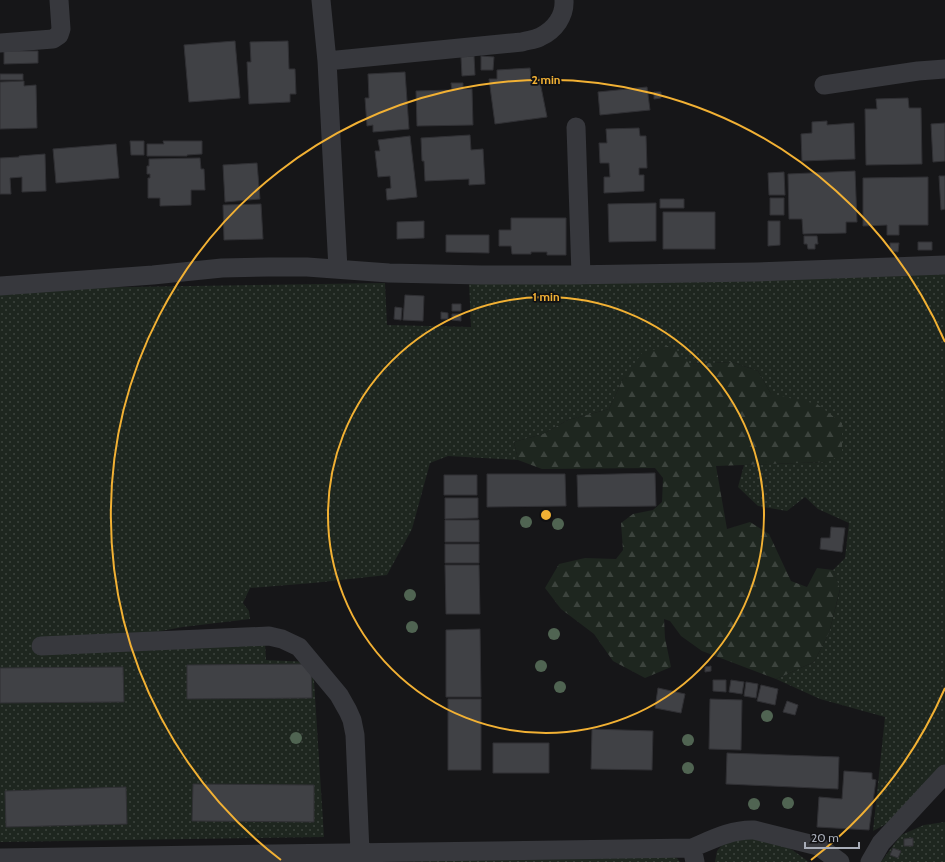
<svg xmlns="http://www.w3.org/2000/svg" width="945" height="862" font-family="Cabin,sans-serif">
  <defs>
    <pattern id="grass-dots" width="8" height="8" patternUnits="userSpaceOnUse"><rect width="8" height="8" fill="#1e261f"/><path d="M2 2h.1M6 6h.1" fill="none" stroke="#3c433d" stroke-width="1.8" stroke-linecap="round"/></pattern>
    <pattern id="forest-firs" width="22" height="20" patternUnits="userSpaceOnUse"><rect width="22" height="20" fill="#1e261f"/><path d="M5 1l3.5 6h-7zM16 11l3.5 6h-7z" fill="#3c433d"/></pattern>
  </defs>
  <rect width="100%" height="100%" fill="#161618"/>
  <path fill="url(#grass-dots)" d="M945,274V764L905,814L873,831L885,717L820,699L776,679L814,662L829,633L840,590L833,570L845,558L849,523L818,509L805,497L787,511L758,506L738,487L744,465L828,462L771,394L758,371L732,362L690,364L623,379L609,409L568,420L543,434L514,442L518,460L448,456L430,463L412,529L387,575L313,583L250,588L243,603L249,611L250,619L183,627L127,637L265,642L266,660L310,662L313,665L324,837L0,842V289L385,283L387,325L471,327L469,281Z
    M945,822V862H881L901,835L924,825Z
    M729,837H765L791,849L809,862H715L717,851Z
    M661,855L677,858L680,862H398Z"/>
  <path fill="url(#forest-firs)" d="M671,345L690,364L732,362L758,371L771,394L817,404L842,423V454L828,462L716,466L727,529L750,522L769,534L791,581L807,587L817,568L833,570L840,589L829,633L814,662L776,679L702,651L681,636L670,621L664,619L665,638L671,667L645,678L613,661L594,634L561,609L545,588L559,564L585,558L616,559L623,550L621,523L633,514L653,510L662,502L663,478L655,468L542,469L518,460L514,442L543,434L568,420L609,409L623,379L642,353Z"/>
  <path fill="#404145" stroke="#303034" d="M235,41L240,98L189,102L184,45Z
    M288,41L289,69H295L296,94H290V102L249,104L247,62H251L250,42Z
    M4,51H38V63L4,64Z
    M474,56L475,75L462,76L461,57Z
    M481,56L494,57L493,70H481Z
    M530,68L531,77H539L547,117L495,124L489,79H497V70Z
    M405,72L409,129L373,132V125L367,126L365,98H369L368,74Z
    M0,74H23V80H0Z
    M24,81V86L36,85L37,128L0,129V82Z
    M451,83H463V89H472L473,125L417,126L416,91L452,90Z
    M647,87L650,110L600,115L598,92Z
    M654,92H661V98L654,99Z
    M908,98L909,108H921L922,164L866,165L865,109H877L876,99Z
    M827,121V125L854,123L855,159L802,161L801,134L812,133V122Z
    M945,123V161L933,162L931,124Z
    M639,128L640,136H646L647,168H639V175H644V191L604,193V177H610L609,163H600L599,143H607L606,129Z
    M470,135L471,150L483,149L485,184L469,185V179L425,181L424,161H422L421,138Z
    M410,136L417,197L387,200L386,189L391,188L390,176L378,177L375,151H380L378,140Z
    M130,141H144V155H131Z
    M163,141H202V154L187,155V156H147V144H164Z
    M116,144L119,178L56,183L53,149Z
    M45,154L46,191L22,192V177L10,178L11,194H0V158L19,157V156Z
    M200,158L201,169H204L205,190H191V205L160,206V198H148V178H150V174H147V166H149V159Z
    M257,163L260,199L225,202L223,165Z
    M855,171L857,222H846V233L803,234L802,219H789L788,174Z
    M784,172L785,195H769L768,173Z
    M939,176H945V209L941,210Z
    M928,177V225H899V235H887V225L863,226V178Z
    M770,198H784V215H770Z
    M660,199H684V208H660Z
    M656,203V241L609,242L608,204Z
    M261,204L263,239L224,240L223,205Z
    M663,212H715V249H663Z
    M511,218H566V255H547V252H531V254H512L511,246H499V230H511Z
    M424,221V238L397,239V222Z
    M768,221H780V245L768,246Z
    M446,235H489V253L446,252Z
    M804,236H817L818,244H815V249H808L807,244H804Z
    M918,242H932V250H918Z
    M890,243H899L898,252L890,251Z
    M405,295L424,296L423,321L403,320Z
    M452,304H461V311H452Z
    M395,307L402,308L401,320L394,319Z
    M441,312L448,313V319H441Z
    M452,314H461V321L452,320Z
    M655,473L656,506L578,507L577,475Z
    M487,474H565L566,506L487,507Z
    M444,475H477V495H444Z
    M445,498H478V518L445,519Z
    M445,520H479V542H445Z
    M831,527L845,528L842,552L820,549L821,538H830Z
    M445,544H479V563H445Z
    M445,565H479L480,614H446Z
    M480,629L481,697H446V630Z
    M311,664L312,698L187,699V665Z
    M711,666V671L705,672V667Z
    M123,667L124,702L0,703V668Z
    M713,680H726V692L713,691Z
    M731,680L744,682L742,694L729,692Z
    M746,682L758,684L756,698L744,696Z
    M761,685L778,689L775,705L757,701Z
    M658,688L685,694L681,713L655,708Z
    M448,699H481V770H448Z
    M710,699L742,700L741,750L709,749Z
    M787,701L798,705L795,715L783,712Z
    M592,729L653,731L652,770L591,769Z
    M493,743H549V773H493Z
    M727,753L839,757L838,789L726,784Z
    M844,771L872,773V779L876,780L869,830L817,827L819,797L842,799Z
    M193,784L314,785V822L192,821Z
    M126,787L127,824L6,827L5,791Z
    M913,838V846H904V839Z
    M893,848L901,851L898,858L890,855Z"/>
  <g fill="none" stroke-linecap="round" stroke-linejoin="round">
    <path stroke="#37383d" stroke-width="19" d="M321,0L327,61L338,269
      M0,43L53,39L59,35L61,29L59,0
      M327,61L522,42C528,40 534,40 540,37C555,30 565,16 564,0
      M824,85L918,71L945,69
      M576,127L581,275
      M0,286L153,275L222,268L269,267H307L389,273L482,275H567L756,272L945,265
      M41,646L269,636L282,639L299,647L339,695L348,711L352,720L355,735L360,852
      M692,848C711,840 732,829 754,830L818,846L840,862
      M0,858L692,848L695,862
      M870,862L881,843L945,774"/>
  </g>
  <g fill="#506452">
    <circle cx="526" cy="522" r="6"/>
    <circle cx="558" cy="524" r="6"/>
    <circle cx="410" cy="595" r="6"/>
    <circle cx="412" cy="627" r="6"/>
    <circle cx="554" cy="634" r="6"/>
    <circle cx="541" cy="666" r="6"/>
    <circle cx="560" cy="687" r="6"/>
    <circle cx="767" cy="716" r="6"/>
    <circle cx="296" cy="738" r="6"/>
    <circle cx="688" cy="740" r="6"/>
    <circle cx="688" cy="768" r="6"/>
    <circle cx="788" cy="803" r="6"/>
    <circle cx="754" cy="804" r="6"/>
  </g>
  <g fill="none" stroke="#f2b134" stroke-width="2">
    <circle cx="546" cy="515" r="218"/>
    <path d="M945 688A435 435 0 0 1 811 860M281 860A435 435 0 1 1 945 342"/>
  </g>
  <circle cx="546" cy="515" r="6" fill="#f2b134" stroke="#111113" stroke-width="2"/>
  <g font-size="12" text-anchor="middle" font-weight="bold" fill="#f2b134" stroke="#111113" stroke-width="3.5" stroke-linejoin="round" paint-order="stroke">
    <text x="546" y="84">2 min</text>
    <text x="546" y="301">1 min</text>
  </g>
  <path d="M805 842v6h54v-6" fill="none" stroke="#a8adb8" stroke-width="2"/>
  <text x="811" y="842" font-size="12" fill="#a8adb8" stroke="#111113" stroke-width="3" paint-order="stroke">20 m</text>
</svg>
